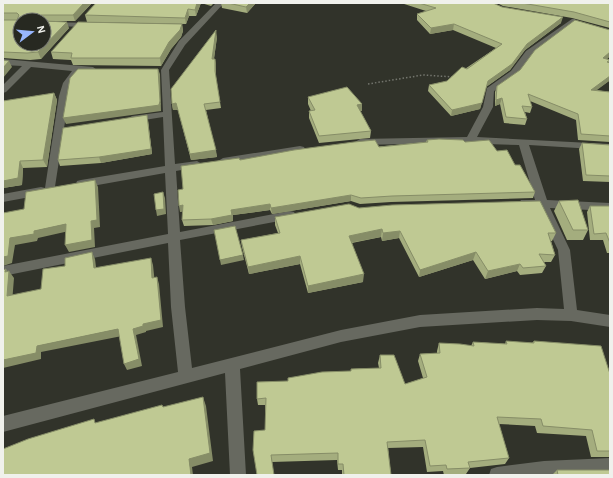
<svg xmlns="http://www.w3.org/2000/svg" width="613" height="478" font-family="'Alegreya Sans',sans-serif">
  <rect width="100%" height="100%" fill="#31332a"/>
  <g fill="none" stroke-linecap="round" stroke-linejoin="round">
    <path stroke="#74766e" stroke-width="1.5" stroke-dasharray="1.5 2" stroke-linecap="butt" d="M368,84L423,75L454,77"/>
    <path fill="#676960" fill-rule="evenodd" d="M216,3H224L185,45L169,70L175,164L197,161L202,164L197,167L176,171L180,232L290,211L294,212L296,215L294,218L290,219L180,240L185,307L192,368L341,330L420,315L537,308L564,309L558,250L538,208L521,206L519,203L521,200H535L519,145L454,143L360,145L355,142L360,139L467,137L483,107L487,88L511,71L526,51L572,19H575V23L532,55L517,75L494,91L493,107L477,137L610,144V150L529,145L547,200L610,203V211L550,208L570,250L577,310L610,315V327L571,321L537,320L420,327L341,342L240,369L246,475H230L225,373L3,432V416L178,372L171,307L168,243L3,276V266L168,234L165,173L81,188L77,187L76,184L77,181L81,180L165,166L163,117L132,122L127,119L132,116L163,112L161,70L179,41Z
      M44,22L93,23L97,25L93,27L44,26Z
      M3,59L93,67L97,70L93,73L80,71L71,83L54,193L50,194L46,192L41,195L3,202V194L41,187L45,188L59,96L63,83L72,71L31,67L6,92L3,93V85L22,66L3,65Z
      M300,146L304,147L305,149L304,151L223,164L218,161L223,158Z
      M610,458V474L489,475L491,469L497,467L544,461Z"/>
  </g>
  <path fill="#a4ad7e" d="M3,3H92L75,21H44V20H20L69,28L41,59L30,60L3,58V20H18H3Z
    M96,3H214L211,6L201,3L196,16H189L186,24L87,22L85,15Z
    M221,3H256L247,13L222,8Z
    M401,3H493L502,7L561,23L525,50L510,70L486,87L480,109L451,116L428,91L429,85L447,81L496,48L453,30L430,34L417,20V14L426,11Z
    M497,3H610V28L572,18L503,6Z
    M182,24L183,31L181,37L171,49L161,66L73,65L71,60L53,59L51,52Z
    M610,30V56L607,59L610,60L609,63V81L596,90L610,92V142L578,140L576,120L530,101L532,107L530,113L525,112L527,119L525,125L504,123L500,104L495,106V92L497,86Z
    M217,37L214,59H215L216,65V77L221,108L206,110L217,157L191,160L178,110H173L172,104Z
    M54,93L57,100L47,167L23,168L22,185L3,188V101Z
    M308,97L362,111H360L371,131L370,138L319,143L309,118V111H311L308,104Z
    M148,121L152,154L101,163L60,166L58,160Z
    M427,140L465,142L497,151L515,165L535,192L533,198L391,202L360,204L351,201L272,214L270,210L233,215V221L213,225L184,226L182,220L183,211L180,212L183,189L240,160L426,142Z
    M582,143L610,145V182L583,181L579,149Z
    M559,201L588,230L583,240H567L554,211Z
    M590,206H610V253H607L603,240H590L587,212Z
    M359,208L556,233L552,241H551L555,255L551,262H544L546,266L542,273L520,275L517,271L485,279L473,260L419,277L399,238L382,241L381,237L352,243L363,282L308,293L300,264L249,274L242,247L241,240L278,233L275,225V217Z
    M506,341L532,343L534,341L610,374V457H591L586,436L537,433L535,426L499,424L509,458L505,464L470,468L466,474L444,475L443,471L427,472L423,447L388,448L391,475H342V470H338L337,460L272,462L265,430V405H258L257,399L288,381V378L351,371V369L379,368L378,363L380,355L405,384L423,378L418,361L420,354L437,353V351L439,343L471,346L473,342L505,344Z
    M557,470L610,475H552Z"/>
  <path fill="#868d67" d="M84,3H92L75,21L73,15Z
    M197,3H201L196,16L195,10Z
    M250,3H256L247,13L246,7Z
    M188,9L189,16L186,24L185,18Z
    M41,15L43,20H40Z
    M563,17L561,23L525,50L510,70L486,87L488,81L527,44Z
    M67,22L69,28L41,59L38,52Z
    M182,24L183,31L181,37L171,49L161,66L160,58L169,42Z
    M454,24L453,30L430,34L431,28Z
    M216,30L217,37L213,65L212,59Z
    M610,52V56L601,64L603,58Z
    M215,59L216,65L215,78Z
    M9,61L12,67L3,78V68Z
    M158,69L160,74L161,111L66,124L63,118Z
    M610,73V79L609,81L589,96L591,90Z
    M54,93L57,100L47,167L43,160Z
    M502,98L500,104L495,106L496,100Z
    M176,103L178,110H173L172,104Z
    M482,103L480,109L451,116L452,110Z
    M362,104V111L356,112L357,105Z
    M147,115L148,121L152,154L101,163L99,157Z
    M216,150L217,157L191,160L190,154Z
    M20,161L23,168L22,185L3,188V181Z
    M95,180L98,187L100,227L94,228L95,247L69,252L65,245L91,221Z
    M163,192L165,198L166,214L157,216L156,210Z
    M351,195V201L272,214L271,208Z
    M270,204V210L233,215V221L213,225L211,219L231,210Z
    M183,205L184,211L180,212L179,206Z
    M66,224L69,231L38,238L37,241L15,245L12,263L3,266V257L10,238L34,231Z
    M382,229L381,237L349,243V236Z
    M400,231L399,238L382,241L383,233Z
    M92,252L95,259L97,275L94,268Z
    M476,252L473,260L419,277L420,270Z
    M243,255L244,260L221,265L220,260Z
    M300,256V264L249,274L248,267Z
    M151,258L153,265L155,284L152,278Z
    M520,264L517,271L485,279L488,271Z
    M6,269L9,274V271L14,278L12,303L7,296L5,272Z
    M364,274L363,282L308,293V286Z
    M157,277L159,284L163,327L146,331V332L136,335L142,366L127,370L124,364L133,329L143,324Z
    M118,329L122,336L41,352V359L3,368V360L37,346Z
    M203,397L206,406L213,461L192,467L193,475H191L189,459Z"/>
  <path fill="#bfc993" stroke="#868d67" d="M3,3H84L73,15H41V20H20V44H44V21L67,22L38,52L27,53L3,52V20H17L19,15L17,13H3Z
    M96,3H197L195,10L188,9L185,18L85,15Z
    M228,3H250L246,7Z
    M419,3H493L502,7L563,17L527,44L512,64L488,81L482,103L452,110L429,85L447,81L462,67L467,69L502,44L454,24L431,28L417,14L436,8Z
    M522,3H610V22L574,12Z
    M575,20L610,30V52L603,58L610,60L607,62L610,63V73L609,74H610V76L591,90L610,92V136L581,134L578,114L528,94L532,107L522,106L527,119L506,117L502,98L496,100L497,86L520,70L535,50Z
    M78,22L182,24L180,30L169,42L160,58H71L72,53L51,52Z
    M216,30L212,59H215V71L220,102L204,104L216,150L190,154L176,103L172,104L171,89Z
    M3,60L9,61L3,68Z
    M78,69H158L160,101L159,105L160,103V105L63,118L70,78Z
    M347,87L362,104L357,105L371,131L319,136L309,111L315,110L308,97Z
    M54,93L43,160L20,161L18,178L3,181V101Z
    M147,115L151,149L99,157L58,160L63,128Z
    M439,139L463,140L465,142L489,140L497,151L507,150L515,165H520L535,192L392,196L361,198L351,195L271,208L270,204L231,210L232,215L211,219L182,220L183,205L179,206L178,190L183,189L181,166L224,160L239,158L240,160L294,150L354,142L375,140L379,147L428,142L427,140Z
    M582,143L610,145V176L586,175Z
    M95,180L97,220L91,221L92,240L65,245L66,224L34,231V234L10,238L8,256L3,257V213L24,209L26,192Z
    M163,192L164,209L156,210L154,194Z
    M578,200L588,230H573L559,201Z
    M540,201L556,233H548L555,255L539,254L546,266L523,268L520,264L488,271L476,252L420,270L400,231L383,233L382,229L349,236L364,274L308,286L300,256L248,267L241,240L280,233L275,217L349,204L359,208L392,205Z
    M590,206H610V243L606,233L594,234Z
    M235,226L243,255L220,260L214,230Z
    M92,252L94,268L151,258L152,278L157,277L161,320L143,324V326L133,329L139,359L124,364L118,329L37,346L36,353L3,360V270L6,269L5,272L9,271L7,296L41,289L43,269L65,266V258Z
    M506,341L534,343V341L601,346L610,374V451H597L592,430L543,426L541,419L497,417L509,458L468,462L470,468L447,469L446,465L430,466L425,440L387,442L391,475H344L343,464H338V453L271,455L274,475H257L253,450L254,431L265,430L266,398L257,399V382L288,381V378L322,372L351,371V369L381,368L380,355H394L405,384L427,377L420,354L440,353L439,343L460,344L474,346L473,342L507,344Z
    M203,397L210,453L189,459L191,475H3V449L28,439L94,419L95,423L162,405L163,407Z
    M557,470H610V475H558Z"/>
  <rect width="613" height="478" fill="none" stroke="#f0f1ec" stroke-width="8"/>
  <g transform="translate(32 32) rotate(74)"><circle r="19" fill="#272921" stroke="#777972"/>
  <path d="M0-3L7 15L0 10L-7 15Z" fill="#97b6fd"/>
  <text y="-6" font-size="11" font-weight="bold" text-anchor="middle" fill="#f0f1ec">N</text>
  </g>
</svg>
